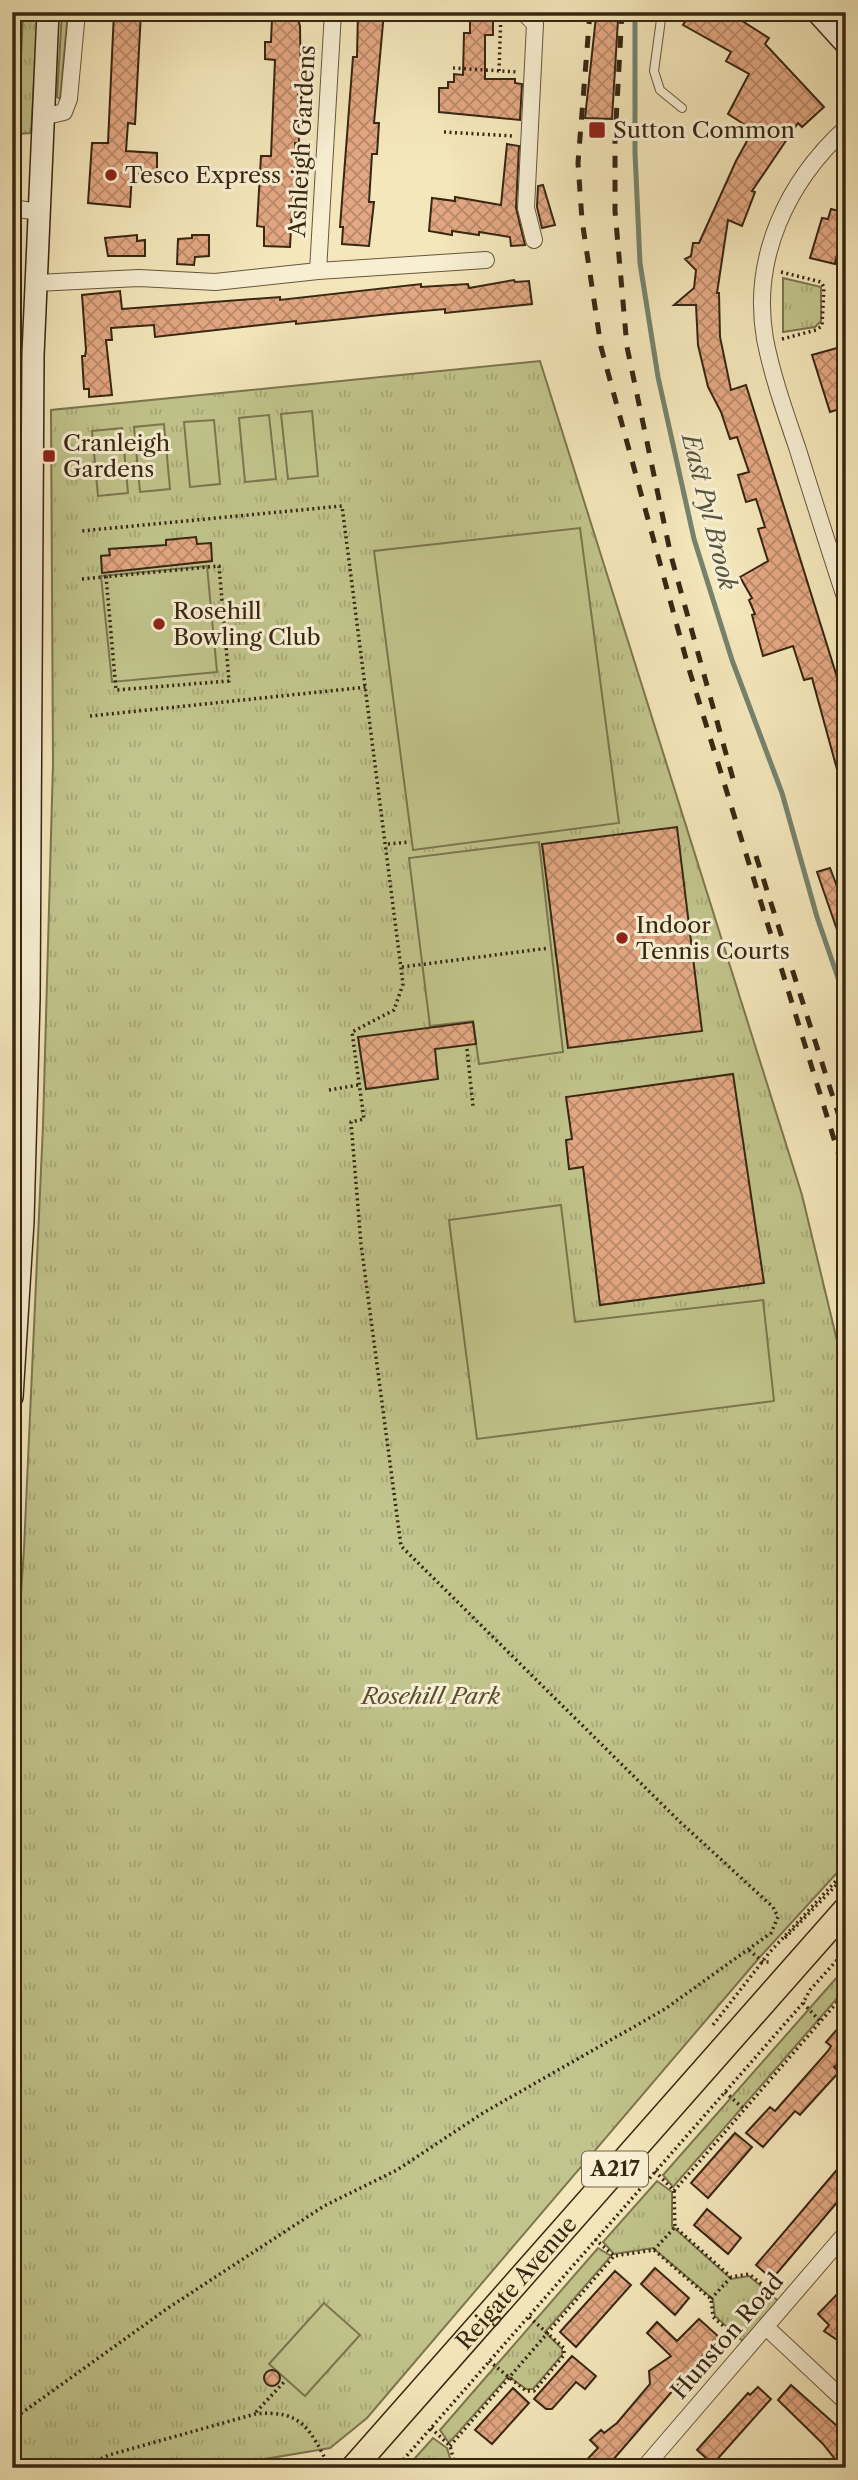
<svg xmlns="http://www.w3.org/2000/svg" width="858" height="2480" font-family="'Libre Caslon Text',serif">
  <defs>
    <pattern id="grass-tufts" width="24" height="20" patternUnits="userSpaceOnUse" patternTransform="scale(1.75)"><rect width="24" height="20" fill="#c1c48c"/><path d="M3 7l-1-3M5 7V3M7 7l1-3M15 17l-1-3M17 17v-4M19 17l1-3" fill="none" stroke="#a7a878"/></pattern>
    <pattern id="building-cross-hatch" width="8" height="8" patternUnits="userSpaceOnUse" patternTransform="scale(1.75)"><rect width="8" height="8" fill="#e3a883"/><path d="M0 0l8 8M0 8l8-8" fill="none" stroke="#b9896a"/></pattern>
  </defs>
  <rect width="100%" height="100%" fill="#f4e7bb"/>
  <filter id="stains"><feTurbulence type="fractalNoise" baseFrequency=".00286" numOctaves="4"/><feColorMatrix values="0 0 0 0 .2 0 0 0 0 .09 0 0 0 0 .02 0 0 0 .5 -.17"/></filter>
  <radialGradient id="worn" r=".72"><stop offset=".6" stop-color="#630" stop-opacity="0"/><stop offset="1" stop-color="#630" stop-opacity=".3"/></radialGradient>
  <path fill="url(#grass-tufts)" stroke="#7c764f" stroke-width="2" d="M23,12H38L31,133L18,134Z
    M62,12H68L60,99L57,97Z
    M783,278L821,287V321L815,327L783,332Z
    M540,361L802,1195L846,1378V1863L759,1958L367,2418L330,2448L212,2468H12V1727L24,1549L43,1126L53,763L51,410Z
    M846,1967V1988L673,2187L663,2175Z
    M657,2181L672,2192V2226L731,2279L749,2276L782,2304L747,2345L715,2316L713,2299L653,2248L614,2254L603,2242Z
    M598,2248L611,2256L545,2332L562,2349V2355L533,2389H526L508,2376L449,2443L440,2430Z
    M433,2438L447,2448L453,2468H406Z"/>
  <path fill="#c1c48c" stroke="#7c764f" stroke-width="2" d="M312,411L318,476L288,479L281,414Z
    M269,415L276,479L245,482L239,418Z
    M214,420L220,484L190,487L184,422Z
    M164,424L170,489L140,492L134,427Z
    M122,428L128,493L98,496L92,431Z
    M580,528L619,823L413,850L374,551Z
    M207,566L217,672L112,682L101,576Z
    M539,842L563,1052L479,1064L473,1021L430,1026L409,858Z
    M561,1205L575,1322L763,1300L774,1401L477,1439L449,1220Z
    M324,2303L360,2335L305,2396L269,2364Z"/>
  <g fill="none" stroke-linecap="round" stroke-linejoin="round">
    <path stroke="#75836e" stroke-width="5" d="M635,12V153L640,263L658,377L694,539L732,660L782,793L817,917L846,1001"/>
  </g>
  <path fill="url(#building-cross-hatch)" stroke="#382712" stroke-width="2" d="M114,12H141L135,124L128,123L126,151L157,153V171H151V175L132,174L130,207L88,203L92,143H108Z
    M358,12H384L374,123H379L377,154H372L369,202H374L369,246L342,244L343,227H340L353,57H357Z
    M470,12H493V35H485V79H515V83L522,84L520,120L439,112V88H448V82H454V74L463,75L464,33H470Z
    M691,12H728L769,38L765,44L824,107L802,127L798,123L752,191L755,192L742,226L728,220L717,293H719L720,337L731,390L746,385L846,706V784H841L812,678L804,680L793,646L763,656L752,615L755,614L749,600L752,598L740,577L768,561L758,529L765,527L756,499L746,502L738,475L749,472L737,437L730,439L721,412L708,387L698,345L696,305H674L694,288L696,270L685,259L691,256L693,243H699L736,161L753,130L728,114L749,74L726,61L731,52L683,25Z
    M596,17L618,20L612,119L585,118Z
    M272,18L298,20L300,26L301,95H298L299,143H295L296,192H293L290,247L264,246V227L257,226L261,156H271L275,60L265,59V42H271Z
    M507,144L519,146L516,208L525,245L511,246L510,237L479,232V235L452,231V235L429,231L432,198L455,201V197L501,205Z
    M543,185L555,225L542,228L537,207L538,186Z
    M831,209L846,213L835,264L810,258L822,218L828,219Z
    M137,235V241L145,240V256H108L105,238Z
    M192,235H209V256L195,257L194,265L177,264L178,239L192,238Z
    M514,280L515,282L529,281L532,304L445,313V309L390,314L296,324V321L155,337L154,325L111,328L112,340H106L112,395L89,397V389H84L82,356H85L86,350L82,295L120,291L122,309L280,297V300L421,284V287L468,284L469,288Z
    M837,348L842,368L846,367V407L830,412L812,355Z
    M196,537L197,544L211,543L212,561L102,573L101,556L110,555L109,549L166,545V540Z
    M677,827L702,1031L568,1048L542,844Z
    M830,868L843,902L846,901V946L843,947L817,872Z
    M473,1022L476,1044L435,1049L438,1079L366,1089L358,1037Z
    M733,1074L764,1283L600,1305L583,1167L569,1169L566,1140L572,1139L566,1097Z
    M846,2019V2057L834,2067L839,2072L800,2115L795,2111L763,2147L746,2133L770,2107L775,2111L828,2051L831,2046L826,2042Z
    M735,2133L752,2147L708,2198L691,2183Z
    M846,2159V2192L772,2279L756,2265Z
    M707,2209L741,2238L728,2254L694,2225Z
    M655,2268L689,2298L675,2315L641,2284Z
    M615,2271L631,2285L576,2347L560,2332Z
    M846,2285V2346L824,2331L829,2325L818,2314Z
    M699,2319L719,2337L606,2468H579L598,2448L590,2440L601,2430L604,2433L617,2423L650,2384L649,2371L671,2356L647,2333L657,2322L677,2341Z
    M572,2356L596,2376L585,2389L576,2382L552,2409H546L534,2399Z
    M264 2378a8 8 0 1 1 16 0a8 8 0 1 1-16 0Z
    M791,2385L846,2434V2468H842L823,2444L778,2400Z
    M758,2387L771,2399L713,2464L697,2450L748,2393L750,2395Z
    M513,2388L529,2403L492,2444L475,2430Z"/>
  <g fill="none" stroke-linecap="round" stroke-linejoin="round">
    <g stroke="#67573c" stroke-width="10">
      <path id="service" d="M662,12L654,71L660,90L682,108"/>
    </g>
    <g stroke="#67573c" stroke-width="18">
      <path id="minor" d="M523,12L535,24L526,208L534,240
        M12,23L13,12
        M42,117L64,112L69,99L77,12
        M846,128C787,182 751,258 765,339C772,375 785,412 797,447C813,498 829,549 846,600
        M12,208L39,212
        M318,271L333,12
        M36,283L139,278L215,282L318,271L486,260
        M12,587H31
        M766,2327L846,2402
        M644,2468L846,2233"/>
    </g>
    <g stroke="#382712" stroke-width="24">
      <path id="secondary" d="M817,12L846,44
        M12,1397L23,1221L29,998L33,355L48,12"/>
    </g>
    <g stroke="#382712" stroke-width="27">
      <g id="trunk">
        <path id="s1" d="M353,2468L846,1909"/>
      </g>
    </g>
    <path stroke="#382712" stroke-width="3.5" stroke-dasharray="2 3.5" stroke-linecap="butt" d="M453,68L518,72
      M499,71L501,12
      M444,132L513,136
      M781,272L821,282L824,287L822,326L816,330L782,339
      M82,579L219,566L229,681L116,690L106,576
      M90,716L367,687
      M388,844L410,842
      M402,967L549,948
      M467,1049L473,1106
      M329,1090L358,1085
      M785,1938L846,1875
      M749,1950L763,1962H770
      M803,2003L820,2021
      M713,2025L769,1953L846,1870
      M725,2092L744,2109
      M655,2171L674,2191L675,2227L731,2277L749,2274L773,2293
      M674,2191L846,1992
      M595,2239L614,2256L654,2250L711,2299L713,2317L736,2337
      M654,2250L675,2227
      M711,2299L731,2277
      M489,2361L526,2391H534L564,2355V2348L528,2316
      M256,2412L286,2380
      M12,2420L168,2308L324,2206L397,2170L483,2113L665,2009L771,1933L778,1917L773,1907L679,1821L401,1546L361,1244L351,1122L364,1119L352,1032L394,1010L403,984L342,506L81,531
      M431,2428L450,2446L456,2468
      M450,2446L614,2256
      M81,2468L109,2455L255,2414C303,2409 310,2430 330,2468
      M396,2468L803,2003L810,1990L846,1950"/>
    <use href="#service" stroke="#f8efd3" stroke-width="8"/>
    <use href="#minor" stroke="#f8efd3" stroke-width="16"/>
    <use href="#secondary" stroke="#f8efd3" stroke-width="21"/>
    <use href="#trunk" stroke="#f4e7bb" stroke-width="24"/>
    <path stroke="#382712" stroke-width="5" stroke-dasharray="12 12" stroke-linecap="butt" d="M590,12L578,163L582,220L601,347L688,666L846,1178
      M622,12L615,140V211L627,347L671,556L735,786
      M756,856L846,1138"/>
  </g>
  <g fill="#8f2418" stroke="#f8efd3" stroke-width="2.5">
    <rect x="588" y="121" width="18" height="18" rx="3.5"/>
    <circle cx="111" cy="175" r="7"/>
    <rect x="42" y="449" width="14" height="14" rx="3.5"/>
    <circle cx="159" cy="624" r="7"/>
    <circle cx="622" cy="938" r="7"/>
  </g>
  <g text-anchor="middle" stroke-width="6" stroke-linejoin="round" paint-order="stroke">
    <rect fill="#f8efd3" stroke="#72634c" stroke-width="2" x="582" y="2151.5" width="66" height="35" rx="5"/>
    <g font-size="21" font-weight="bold" fill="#382712">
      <text x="615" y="2176">A217</text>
    </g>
    <g font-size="23" fill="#382712" stroke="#f8efd3" text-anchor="start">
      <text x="613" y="138">Sutton Common</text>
      <text x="125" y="183">Tesco Express</text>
      <text x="63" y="451">Cranleigh<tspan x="63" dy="26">Gardens</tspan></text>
      <text x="173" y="619">Rosehill<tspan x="173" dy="26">Bowling Club</tspan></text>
      <text x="636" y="933">Indoor<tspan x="636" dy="26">Tennis Courts</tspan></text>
    </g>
    <g font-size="23" fill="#382712" stroke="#f8efd3">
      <text transform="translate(302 141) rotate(-87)" y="8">Ashleigh Gardens</text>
      <text dy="8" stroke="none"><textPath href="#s1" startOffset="247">Reigate Avenue</textPath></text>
      <text transform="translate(727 2336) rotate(-49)" y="8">Hunston Road</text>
    </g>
    <g font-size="23" font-style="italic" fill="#5a4e30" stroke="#f8efd3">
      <text x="431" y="1704">Rosehill Park</text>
    </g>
    <g font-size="24" font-style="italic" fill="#565540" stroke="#f8efd3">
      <text transform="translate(709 512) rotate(76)" y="8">East Pyl Brook</text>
    </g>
  </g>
  <rect width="858" height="2480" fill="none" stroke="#f4e7bb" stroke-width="42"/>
  <rect x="14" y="14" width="830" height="2452" fill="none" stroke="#382712" stroke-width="3.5"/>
  <rect x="21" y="21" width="816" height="2438" fill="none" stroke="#382712" stroke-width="2"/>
  <rect width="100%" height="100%" filter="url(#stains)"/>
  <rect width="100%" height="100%" fill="url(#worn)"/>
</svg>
